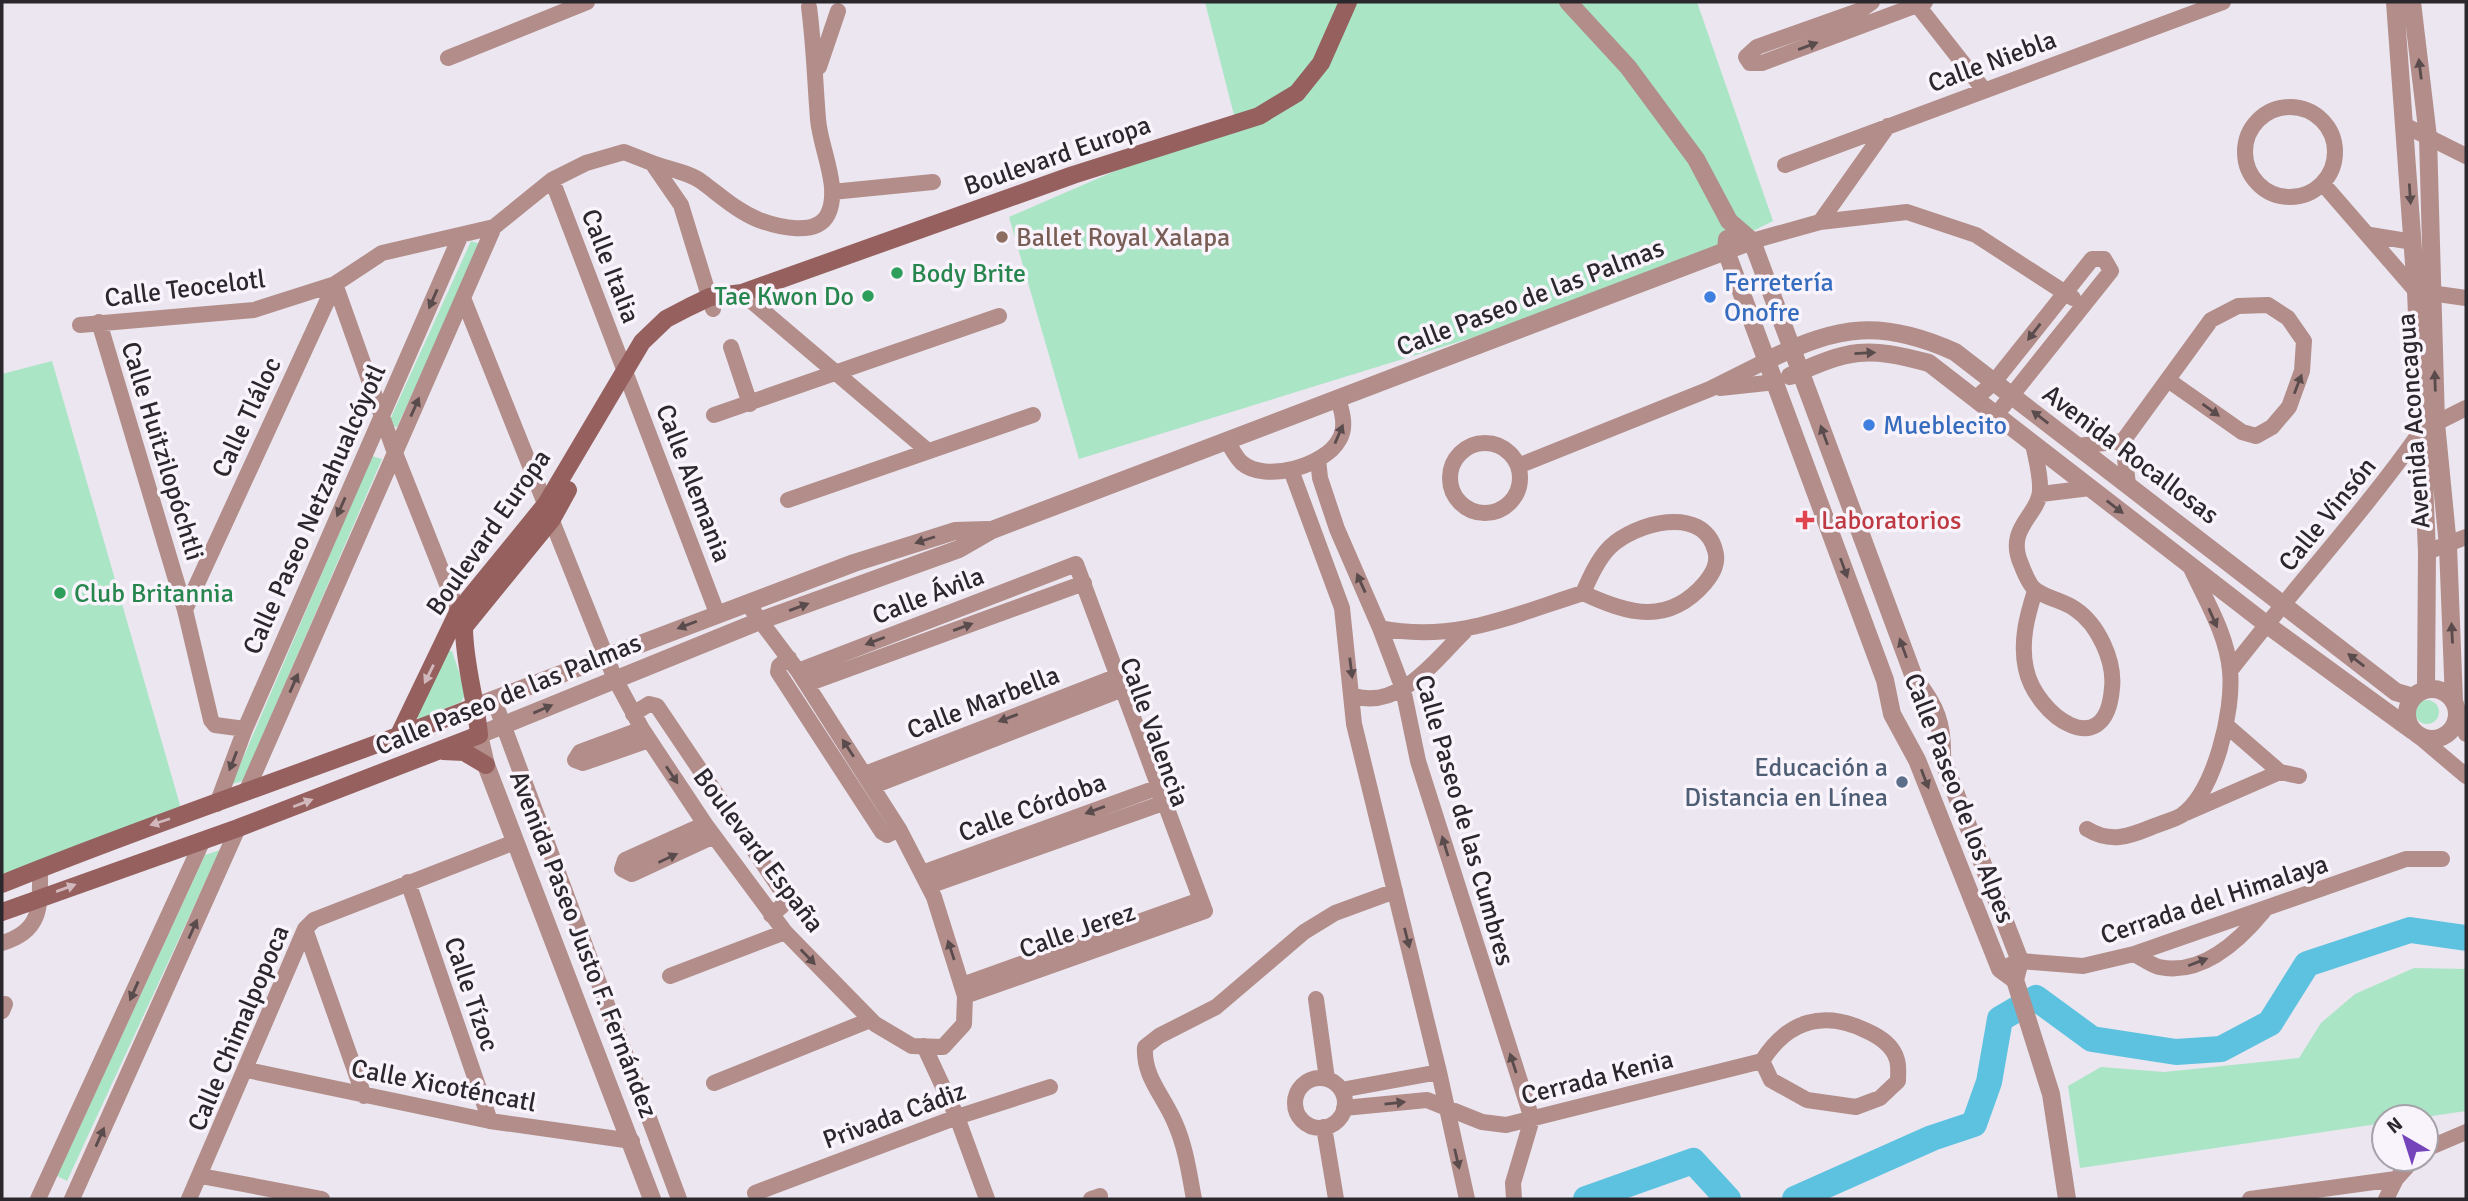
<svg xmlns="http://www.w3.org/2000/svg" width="2468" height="1201" font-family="Signika,sans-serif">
  <rect width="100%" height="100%" fill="#ebe6ef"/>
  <path fill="#aae5c6" d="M1205,2H1697L1773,221L1687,264L1575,306L1079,459L1009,217L1235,119Z
    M471,241L480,244L397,427L388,424Z
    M52,361L182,812L2,874V374Z
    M372,456L382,459L243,781L232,784Z
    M442,651H452L466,693L461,702L419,719L413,715Z
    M2415 712a12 12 0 1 1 24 0a12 12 0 1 1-24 0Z
    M220,850L67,1181L57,1176L205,855Z
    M2414,968L2466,969V1111L2425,1117H2384V1123L2080,1168L2068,1086L2101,1067L2164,1072L2299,1058L2321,1023L2355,994Z"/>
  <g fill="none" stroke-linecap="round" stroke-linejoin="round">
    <path stroke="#5dc2e0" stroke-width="26" d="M1586,1199L1693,1161L1728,1199
      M1795,1199L1932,1138L1974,1124L1989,1082L2000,1019L2036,998L2092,1039L2176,1052L2221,1049L2270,1023L2307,964L2410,930L2466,938"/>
    <path stroke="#b28d8a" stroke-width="16" d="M1872,2L1861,10L1757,47L1746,57L1750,63H1762L1925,2
      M1915,2L1984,90
      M448,58L587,2
      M819,67L838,11
      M2245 152a45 45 0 1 1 90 0a45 45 0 1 1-90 0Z
      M2406,126L2466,156
      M652,163C667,169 689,172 702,182C721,196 737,211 759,220C778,227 817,237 828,214C841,187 820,148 818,119C815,82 814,45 809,7
      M1785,165L2223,2
      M552,180L717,613
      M2324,185L2416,291L2466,298
      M832,192L933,182
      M1820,222L1888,126
      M2370,235L2413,242
      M1752,241L1820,222L1907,212L1976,235L2073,298
      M335,284L395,453L462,622
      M742,293L928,451
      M463,298L615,679L642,729L705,824L785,932L875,1024L912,1046L943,1047L964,1024L965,996L934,897L899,829L798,671L747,603
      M99,322L185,610L211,720L215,725L245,729
      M80,325L254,310L335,284L382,253L494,227L552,180L586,163L624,152L652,163L681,205L713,309
      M731,347L750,404
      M1720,388L1776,382
      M1975,399L1994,382L2092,259H2104L2111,271L1996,415
      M714,415L999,316
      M2436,423L2466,408
      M1227,441C1231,447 1236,458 1242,463C1265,483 1325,466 1339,440C1347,427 1342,412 1338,398
      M1450 478a35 35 0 1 1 70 0a35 35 0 1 1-70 0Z
      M2033,444C2036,459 2041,476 2040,491C2039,515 2005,528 2021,564C2024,572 2030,587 2037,591C2049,599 2064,601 2075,609C2098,624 2115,661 2112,688C2106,765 2036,716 2026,669C2020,642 2027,616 2035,591
      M2077,446L2123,441
      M1318,459L1320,478L1337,529L1380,628L1403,689L1418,761L1532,1119L1513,1183L1514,1199
      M1518,466L1710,389L1768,360
      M1291,470L1342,608L1354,724L1439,1072L1467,1199
      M2128,485L2123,441L2211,320L2238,306L2268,305L2288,318L2304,341L2302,371L2289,407L2272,427L2256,436L2242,432L2168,380
      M2041,494L2090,488
      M788,500L1033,415
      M2427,552L2466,537
      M185,610L335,284
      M1380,628C1456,643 1513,615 1583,593C1628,614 1668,626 1705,583C1713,573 1719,563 1715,550C1702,504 1635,523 1610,547C1598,559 1590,577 1583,593
      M789,658L779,666L778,672L882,832L887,835L899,829
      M798,671L1076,564L1205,911L965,996
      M2230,671C2292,590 2362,515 2421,431
      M807,684L1084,583
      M1354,696C1400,710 1435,660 1465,631
      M494,700L679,1199
      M633,714L649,704L657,706L785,896L782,906L771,915
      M2457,716L2466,734
      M2227,726L2280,772L2299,776
      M642,729L580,752L575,760L583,763L649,740
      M2420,737L2466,776
      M865,774L1118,676
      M873,786L1123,689
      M247,790L494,227
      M217,804L245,729L460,237
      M2186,813L2280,772
      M705,824L625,860L622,869L632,874L714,836
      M2087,829C2110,843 2128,837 2152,827C2161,823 2174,820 2182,815C2215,791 2234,710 2230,671C2227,634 2205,599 2190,566
      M922,873L1159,787
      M408,882L490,1121
      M929,886L1166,802
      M305,929L364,1096
      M2,943C43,931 40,905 40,868
      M2134,954C2142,958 2151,965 2159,967C2201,976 2239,941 2263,912
      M2008,966L2020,961L2083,966L2134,954L2406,859H2442
      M670,976L785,932
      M962,985L1200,900
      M1316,999L1327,1079
      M2,1005L5,1004L2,1011
      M924,1046L957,1117L987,1199
      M247,1070L490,1121L632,1141
      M1295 1103a25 25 0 1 1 50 0a25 25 0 1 1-50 0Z
      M714,1083L870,1020
      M1341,1090L1439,1072
      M1344,1108L1427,1100L1482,1122L1506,1125L1762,1061C1788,1020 1824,1010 1867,1031C1880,1037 1893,1045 1897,1060C1899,1066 1898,1075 1898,1081L1880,1098L1856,1107L1807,1100L1771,1080L1762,1061
      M1324,1127L1336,1199
      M2426,1149L2466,1132
      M201,1176L322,1199
      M755,1193L957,1117L1050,1087
      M38,1199L203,840
      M72,1199L238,828
      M189,1199L305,929L314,920L515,842
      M1091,1199L1100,1196
      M1194,1199C1189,1173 1186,1148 1175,1123C1164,1096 1143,1077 1145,1047L1159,1036L1216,1007L1304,932L1335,913L1395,891
      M2250,1199L2396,1179
      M2386,1199L2396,1179L2414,1159"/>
    <path stroke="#b28d8a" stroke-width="18" d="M1568,2L1628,67L1696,159L1729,221L1752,241L1915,680C1936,706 1943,724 1942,758L2020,961L2015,980L2051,1094L2067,1199
      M2395,2L2416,291L2427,552L2426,689
      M2412,2L2428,137L2436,423L2448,546L2454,701
      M1727,239L1726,251L1885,680L1892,714L1917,760L2000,969L2015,980
      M1768,360C1839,325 1882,319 1955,352L2396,692L2413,697
      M1790,376C1850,349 1866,346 1929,363L2266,624L2413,731
      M2407 714a25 25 0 1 1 50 0a25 25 0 1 1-50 0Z
      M477,706L854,563L955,531L988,530
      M652,1199L486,765L479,735L762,620L959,549L992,530L1752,241"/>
    <path stroke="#96605e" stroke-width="18" d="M398,737L458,612L546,504L642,342L666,319L689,307L710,297L742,293L1073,175L1259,116L1297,93L1321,63L1348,2
      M443,751L464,752L486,765
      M2,884C159,820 319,768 477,706
      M2,912L238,828L479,735C476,699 464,664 464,627L552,519L568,490"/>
  </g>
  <defs><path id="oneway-solid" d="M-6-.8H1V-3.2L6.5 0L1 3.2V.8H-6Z" transform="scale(1.75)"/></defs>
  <g fill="#5a4b4d">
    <use href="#oneway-solid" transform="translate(1808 46) rotate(-20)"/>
    <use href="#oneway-solid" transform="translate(2420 69) rotate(-97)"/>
    <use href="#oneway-solid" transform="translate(2410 194) rotate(86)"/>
    <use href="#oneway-solid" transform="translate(433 299) rotate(114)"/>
    <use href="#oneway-solid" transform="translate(2034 332) rotate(128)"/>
    <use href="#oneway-solid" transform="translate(1865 353) rotate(-3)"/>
    <use href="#oneway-solid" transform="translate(2435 381) rotate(-92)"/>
    <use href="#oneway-solid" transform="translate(2298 384) rotate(-69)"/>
    <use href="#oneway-solid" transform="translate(415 407) rotate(-66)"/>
    <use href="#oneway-solid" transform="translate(2211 410) rotate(36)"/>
    <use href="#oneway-solid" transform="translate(2040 417) rotate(-142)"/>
    <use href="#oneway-solid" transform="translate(1339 434) rotate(-67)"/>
    <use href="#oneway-solid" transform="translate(1824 435) rotate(-110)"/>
    <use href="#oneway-solid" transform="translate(341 507) rotate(114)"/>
    <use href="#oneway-solid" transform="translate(2115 507) rotate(38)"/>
    <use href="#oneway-solid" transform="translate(925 540) rotate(162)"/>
    <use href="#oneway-solid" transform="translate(1844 568) rotate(70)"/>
    <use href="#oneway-solid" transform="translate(1361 583) rotate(-114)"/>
    <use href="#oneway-solid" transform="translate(799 607) rotate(-20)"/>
    <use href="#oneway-solid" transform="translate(2213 618) rotate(66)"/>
    <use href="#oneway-solid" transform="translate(687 625) rotate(159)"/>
    <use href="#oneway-solid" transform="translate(963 627) rotate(-20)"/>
    <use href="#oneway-solid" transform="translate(2452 633) rotate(-93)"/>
    <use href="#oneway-solid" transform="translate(875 641) rotate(159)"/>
    <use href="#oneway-solid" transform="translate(1903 648) rotate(-110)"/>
    <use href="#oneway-solid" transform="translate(2356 660) rotate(-142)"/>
    <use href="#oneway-solid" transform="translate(1351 668) rotate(83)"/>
    <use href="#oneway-solid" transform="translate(294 683) rotate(-66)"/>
    <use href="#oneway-solid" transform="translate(543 709) rotate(-23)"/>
    <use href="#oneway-solid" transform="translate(1008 718) rotate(159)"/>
    <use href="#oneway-solid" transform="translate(848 748) rotate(-123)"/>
    <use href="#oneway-solid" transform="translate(233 761) rotate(111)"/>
    <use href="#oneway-solid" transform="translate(672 775) rotate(56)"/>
    <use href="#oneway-solid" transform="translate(1925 779) rotate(69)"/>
    <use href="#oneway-solid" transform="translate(1095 810) rotate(160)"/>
    <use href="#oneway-solid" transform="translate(1445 846) rotate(-107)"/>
    <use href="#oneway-solid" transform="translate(668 858) rotate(-25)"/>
    <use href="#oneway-solid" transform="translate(193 929) rotate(-66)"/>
    <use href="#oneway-solid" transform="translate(1407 938) rotate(76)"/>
    <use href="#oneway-solid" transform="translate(951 950) rotate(-108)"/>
    <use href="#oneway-solid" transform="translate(808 957) rotate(46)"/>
    <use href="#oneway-solid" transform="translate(2198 962) rotate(-21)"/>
    <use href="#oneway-solid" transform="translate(134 991) rotate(114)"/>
    <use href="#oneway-solid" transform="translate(1513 1063) rotate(-108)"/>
    <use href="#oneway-solid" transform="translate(1395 1103) rotate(-6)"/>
    <use href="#oneway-solid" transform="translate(100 1137) rotate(-66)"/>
    <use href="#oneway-solid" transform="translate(1457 1159) rotate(77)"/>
  </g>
  <g fill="#d1b8bd">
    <use href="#oneway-solid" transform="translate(429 674) rotate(116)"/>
    <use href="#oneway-solid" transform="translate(303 803) rotate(-21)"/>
    <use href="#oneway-solid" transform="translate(160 822) rotate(162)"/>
    <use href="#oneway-solid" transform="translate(66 888) rotate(-20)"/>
  </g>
  <circle fill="#8d6e63" stroke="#f9f3fc" stroke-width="2.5" cx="1002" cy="237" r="7"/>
  <g fill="#2e9e5b" stroke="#f9f3fc" stroke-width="2.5">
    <circle cx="897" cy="273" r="7"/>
    <circle cx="868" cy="296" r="7"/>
    <circle cx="60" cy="593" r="7"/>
  </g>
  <g fill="#3f7fe0" stroke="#f9f3fc" stroke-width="2.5">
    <circle cx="1710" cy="297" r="7"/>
    <circle cx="1869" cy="425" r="7"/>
  </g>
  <path fill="#e0444e" stroke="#f9f3fc" stroke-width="2.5" d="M1801.5 509.5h7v7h7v7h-7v7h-7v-7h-7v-7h7z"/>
  <circle fill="#5c6f8a" stroke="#f9f3fc" stroke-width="2.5" cx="1902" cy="782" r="7"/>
  <g text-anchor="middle" stroke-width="7" stroke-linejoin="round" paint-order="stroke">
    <g font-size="26" fill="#2a282c" stroke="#f9f3fc">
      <text transform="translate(1992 61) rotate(-20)" y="9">Calle Niebla</text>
      <text transform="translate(1057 155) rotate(-19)" y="9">Boulevard Europa</text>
      <text transform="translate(611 266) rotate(69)" y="9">Calle Italia</text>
      <text transform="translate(185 288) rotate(-7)" y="9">Calle Teocelotl</text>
      <text transform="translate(1530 297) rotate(-21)" y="9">Calle Paseo de las Palmas</text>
      <text transform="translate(246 417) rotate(-65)" y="9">Calle Tláloc</text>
      <text transform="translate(2413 421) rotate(-94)" y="9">Avenida Aconcagua</text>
      <text transform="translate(163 451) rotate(73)" y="9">Calle Huitzilopóchtli</text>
      <text transform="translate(2131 454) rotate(37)" y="9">Avenida Rocallosas</text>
      <text transform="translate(694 483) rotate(69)" y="9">Calle Alemania</text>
      <text transform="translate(314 509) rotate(-66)" y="9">Calle Paseo Netzahualcóyotl</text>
      <text transform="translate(2327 514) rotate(-51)" y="9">Calle Vinsón</text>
      <text transform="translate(488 532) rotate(-55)" y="9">Boulevard Europa</text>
      <text transform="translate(928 595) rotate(-21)" y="9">Calle Ávila</text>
      <text transform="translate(508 694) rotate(-22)" y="9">Calle Paseo de las Palmas</text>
      <text transform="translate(983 702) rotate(-21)" y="9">Calle Marbella</text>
      <text transform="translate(1155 732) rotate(70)" y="9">Calle Valencia</text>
      <text transform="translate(1960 798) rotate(69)" y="9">Calle Paseo de los Alpes</text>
      <text transform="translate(1032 807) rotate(-20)" y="9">Calle Córdoba</text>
      <text transform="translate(1465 820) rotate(74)" y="9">Calle Paseo de las Cumbres</text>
      <text transform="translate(759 850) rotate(53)" y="9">Boulevard España</text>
      <text transform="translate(2214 899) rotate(-18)" y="9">Cerrada del Himalaya</text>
      <text transform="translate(1077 930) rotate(-19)" y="9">Calle Jerez</text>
      <text transform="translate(584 944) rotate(69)" y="9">Avenida Paseo Justo F. Fernández</text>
      <text transform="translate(472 994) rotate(71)" y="9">Calle Tízoc</text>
      <text transform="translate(238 1028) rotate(-67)" y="9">Calle Chimalpopoca</text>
      <text transform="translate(1597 1077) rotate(-14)" y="9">Cerrada Kenia</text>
      <text transform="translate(444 1085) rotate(11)" y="9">Calle Xicoténcatl</text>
      <text transform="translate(894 1115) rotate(-20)" y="9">Privada Cádiz</text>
    </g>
    <g font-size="26" fill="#785e54" stroke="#f9f3fc" text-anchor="start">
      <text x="1016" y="246">Ballet Royal Xalapa</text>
    </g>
    <g font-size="26" fill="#27864d" stroke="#f9f3fc" text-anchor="start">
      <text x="911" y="282">Body Brite</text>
      <text x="854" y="305" text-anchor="end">Tae Kwon Do</text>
      <text x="74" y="602">Club Britannia</text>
    </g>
    <g font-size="26" fill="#366cbe" stroke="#f9f3fc" text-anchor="start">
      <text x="1724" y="291">Ferretería<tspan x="1724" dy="30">Onofre</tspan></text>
      <text x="1883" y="434">Mueblecito</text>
    </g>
    <g font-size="26" fill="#be3a42" stroke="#f9f3fc" text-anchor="start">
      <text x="1821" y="529">Laboratorios</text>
    </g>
    <g font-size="26" fill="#4e5e75" stroke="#f9f3fc" text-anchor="end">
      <text x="1888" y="776">Educación a<tspan x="1888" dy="30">Distancia en Línea</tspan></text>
    </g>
  </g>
  <rect width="2468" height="1201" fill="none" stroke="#2a282c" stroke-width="7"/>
  <g transform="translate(2405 1138) rotate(321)"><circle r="33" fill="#f9f3fc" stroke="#a6a2a9" stroke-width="2"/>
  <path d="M0-5L12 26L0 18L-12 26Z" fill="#7544bb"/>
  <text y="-10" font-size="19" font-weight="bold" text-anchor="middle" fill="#2a282c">N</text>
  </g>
</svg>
